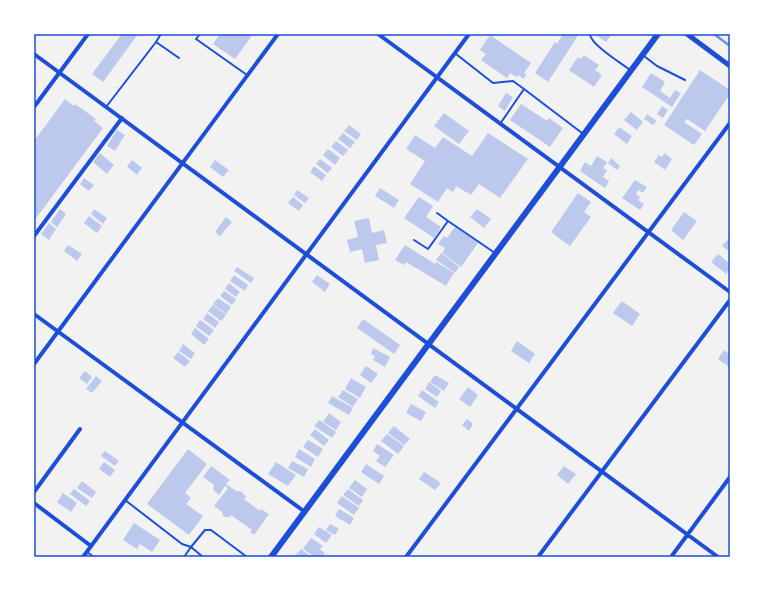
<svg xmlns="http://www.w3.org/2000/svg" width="764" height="591" font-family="Ubuntu,sans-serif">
  <rect width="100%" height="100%" fill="#f2f2f2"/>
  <path fill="#bdc9ec" d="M122,34H138L103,82L92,74Z
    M220,34H253L235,59L213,44Z
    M563,34H579L548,82L535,73L555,42L557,44Z
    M597,34H612L606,42L596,35Z
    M490,35L531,63L524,73L526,74L524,79L518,75L517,77L510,73L507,78L481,60L486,54L480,50Z
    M584,55L599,65L595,70L602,75L594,87L569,70L578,57L581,59Z
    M700,70L730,90V94L705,131L687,119L684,122L702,134L694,145L664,125Z
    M651,73L665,82L660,91L670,98L675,90L681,93L672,107L642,87Z
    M506,93L513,97L505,111L498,106Z
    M65,99L74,106L75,104L96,119L94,121L103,128L34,221V141Z
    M521,104L547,121L549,118L563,128L550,147L510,120Z
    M662,106L668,110L663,118L657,114Z
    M631,112L643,122L637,130L624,120Z
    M444,113L469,131L459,144L434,126Z
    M647,114L657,121L653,125L644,119Z
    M349,125L361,134L357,140L344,131Z
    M619,127L632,136L627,144L614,134Z
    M117,130L125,135L115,151L107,146Z
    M343,133L355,142L350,148L338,139Z
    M488,133L528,159L500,198L479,184L471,195L456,186L453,192L447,188L438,202L410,184L425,161L406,149L415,135L435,148L443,137L472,156Z
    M336,141L348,150L343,156L331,147Z
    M328,149L340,158L335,165L323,155Z
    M100,153L114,165L107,174L93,162Z
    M665,153L672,159L665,170L654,162L659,155L662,157Z
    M597,156L607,162L603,168L607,170L603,177L609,181L605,188L580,171L585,162L591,166Z
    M611,158L620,166L617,170L608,163Z
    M320,159L332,168L328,173L316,164Z
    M132,160L142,168L137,175L127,167Z
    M215,160L229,170L223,177L210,167Z
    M314,166L326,175L322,181L310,172Z
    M84,178L94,185L89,191L80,184Z
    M635,180L647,187L643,193L638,190L636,194L640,197L638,200L644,204L640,210L622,198Z
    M380,188L399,200L394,208L375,196Z
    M297,190L309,198L305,203L294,195Z
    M578,193L591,202L584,212L591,217L570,246L551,232Z
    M293,197L303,205L299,211L288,203Z
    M419,197L433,206L426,217L441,227L434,238L404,218Z
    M60,209L66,214L57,227L51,222Z
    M94,209L107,218L103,224L91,214Z
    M477,209L491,219L484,228L470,217Z
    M684,212L697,221L683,240L671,230Z
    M89,216L102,226L97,233L84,223Z
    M226,217L232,222L220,236L215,232Z
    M369,218L372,233L384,230L387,243L376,245L379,260L365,263L362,249L350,252L347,240L358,237L354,221Z
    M49,223L56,229L49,240L41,234Z
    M455,227L478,243L461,267L442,253L445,248L438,244L444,236L447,238Z
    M730,237V252L722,246Z
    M68,245L82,254L77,261L64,251Z
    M405,245L435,264L436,262L454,273L446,286L406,262L404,265L395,260Z
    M441,253L459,267L455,273L436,260Z
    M718,254L730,264V268L726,274L711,262Z
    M237,267L254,278L251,283L234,271Z
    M234,275L248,285L245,291L230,281Z
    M317,275L330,284L325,292L312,282Z
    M229,283L240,292L236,297L225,289Z
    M224,291L236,299L232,305L220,296Z
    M218,298L231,307L226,314L213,304Z
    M622,301L640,314L632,326L613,313Z
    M213,305L226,315L221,321L208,311Z
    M207,313L219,322L215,328L203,319Z
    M363,319L400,345L394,354L357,328Z
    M200,320L214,330L209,336L196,326Z
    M195,328L209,339L204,345L191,334Z
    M517,341L535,354L529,363L511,351Z
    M183,344L195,353L191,359L179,351Z
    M373,348L390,357L385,367L373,360L375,356L371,354Z
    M724,350L730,355L729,367L718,359Z
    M178,352L190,361L185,367L173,358Z
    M366,366L378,374L371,383L360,375Z
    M85,371L92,377L87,384L79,378Z
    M435,375L449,383L444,391L430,382Z
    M96,376L102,381L92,393L86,389Z
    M351,378L366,387L360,398L345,389Z
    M429,382L441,391L437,397L425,389Z
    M468,387L478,395L470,407L459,399Z
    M343,390L358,399L353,407L338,397Z
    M422,390L439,402L435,408L418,396Z
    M332,396L353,408L349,415L328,403Z
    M411,404L426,412L421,421L406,413Z
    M329,413L341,422L336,430L323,422Z
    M467,419L473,424L469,431L462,425Z
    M319,420L336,432L332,438L314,426Z
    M394,426L410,439L404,445L388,433Z
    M315,429L329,440L324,446L310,435Z
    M387,434L404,446L398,454L381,441Z
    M308,440L323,449L318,457L303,447Z
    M377,444L394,455L385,467L376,461L380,456L373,451Z
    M188,449L207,464L185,493L191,498L186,504L203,516L189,535L147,504Z
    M299,449L315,459L311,467L295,457Z
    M105,451L119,461L115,466L101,456Z
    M292,461L308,469L304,477L288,468Z
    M104,462L115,470L110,477L99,469Z
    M276,462L296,475L288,486L268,474Z
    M366,464L384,476L379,484L361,472Z
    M211,466L230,480L226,484L236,491L242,492L246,497L244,499L260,511L261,509L269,514L254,535L250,532L252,530L231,515L230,517H224L222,512L214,506L228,488L225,486L219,495L213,490L214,485L203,477Z
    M564,466L576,474L568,484L557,475Z
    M424,472L441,483L435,490L419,479Z
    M355,480L367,489L362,497L349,488Z
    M82,481L96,492L92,498L77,488Z
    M74,489L90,501L86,506L70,494Z
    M348,489L363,500L359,506L343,495Z
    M63,493L77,503L71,512L57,502Z
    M342,496L359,508L354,515L337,503Z
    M339,509L354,518L350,525L335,516Z
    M134,523L160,540L152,552L140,544L137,549L123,540Z
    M330,524L339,529L335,535L326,530Z
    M319,527L332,535L326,543L314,534Z
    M311,538L323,546L320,549L325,553L322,557H315L303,549Z
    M301,549L311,557H294Z"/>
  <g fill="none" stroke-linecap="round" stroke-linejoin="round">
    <path stroke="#1d4ed8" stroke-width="2" d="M200,34L196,39L247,75
      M590,34C590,44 621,63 630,70
      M156,42L161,34
      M456,54L493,83L513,81L524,89L500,124
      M644,56L657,66L685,80
      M524,89L582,133
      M106,107L156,42L179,58
      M437,213L448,221
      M414,240L428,249L448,221L495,253
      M125,500L182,544L191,547L205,530H211L247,557
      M87,552L94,557
      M184,557L191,547L203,557"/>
    <path stroke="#1d4ed8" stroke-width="4" d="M378,34L730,292
      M34,54L718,557
      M34,107L88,34
      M34,236L122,118
      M34,314L305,512
      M34,364L278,34
      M34,492L80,429
      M34,503L91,546
      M83,557L469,34
      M406,557L730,123
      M538,557L730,300
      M671,557L730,477"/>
    <path stroke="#1d4ed8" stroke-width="5" d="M687,34L730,66"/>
    <path stroke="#1d4ed8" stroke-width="6" d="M271,557L658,34"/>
    <path stroke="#7290e2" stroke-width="2.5" d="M714,34L730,46"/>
  </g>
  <rect width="764" height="591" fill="none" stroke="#ffffff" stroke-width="70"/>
  <rect x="35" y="35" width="694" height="521" fill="none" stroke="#1d4ed8" stroke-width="1.5"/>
</svg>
